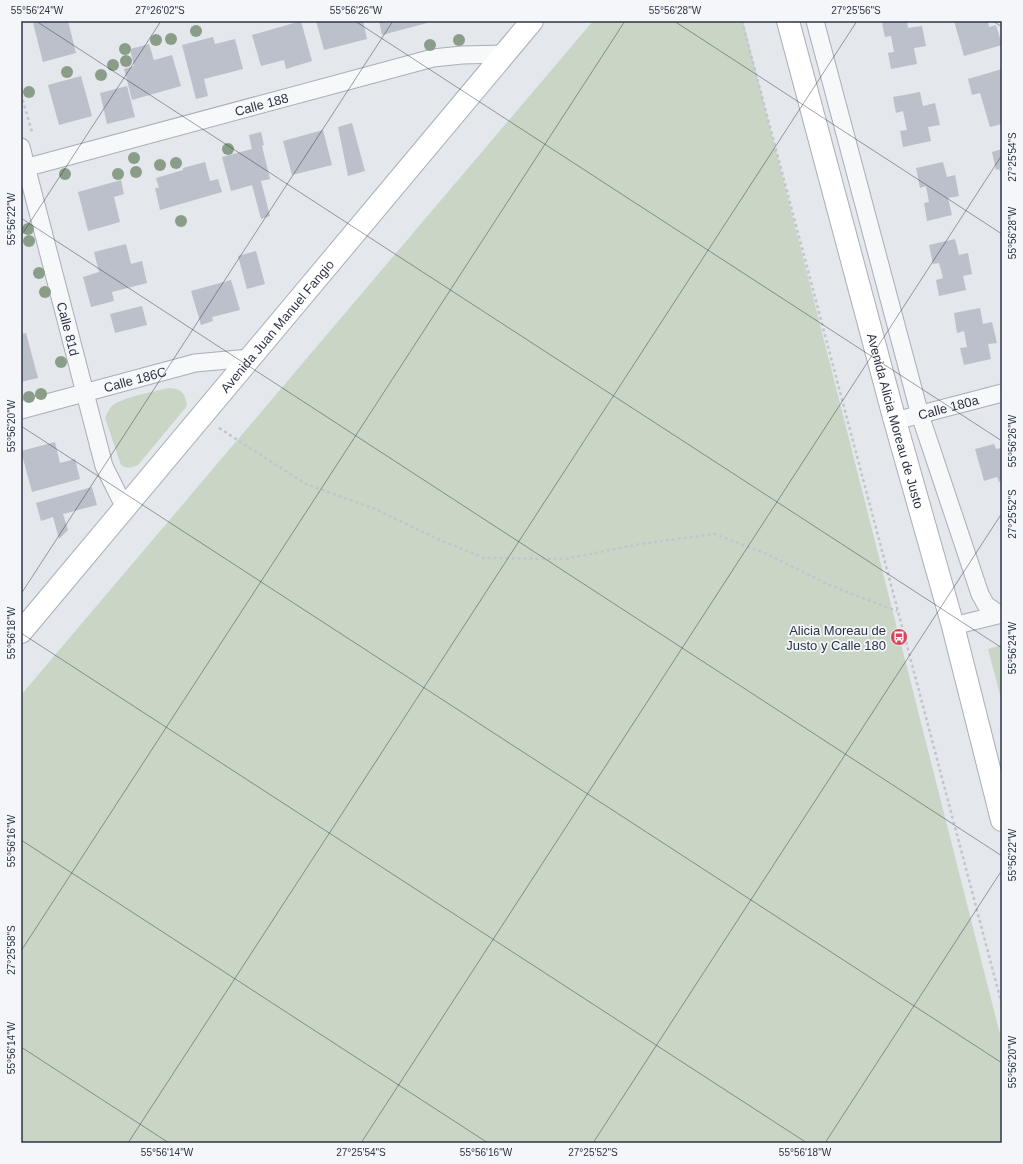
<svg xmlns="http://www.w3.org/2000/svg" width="1023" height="1164" font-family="Arial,sans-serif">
  <rect width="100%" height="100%" fill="#e4e7ec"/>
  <path fill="#c9d6c5" d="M593,21H743L1002,1042V1143H21V695Z
    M169,388C182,389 185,393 187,406L138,465C131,468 127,469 121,465L105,418C107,414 108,410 111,407C118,398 157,391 169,388Z
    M1002,645V702L988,649Z"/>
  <path fill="#bbc0ca" d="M42,21H68L76,53L43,62L33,23Z
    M301,21L312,61L286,69L284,60L261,66L252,35Z
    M316,21H363L367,39L324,50Z
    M379,21H426L427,23L382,35Z
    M889,21H907L908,28L922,26L926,46L914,48L917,64L891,69L888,53L894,52L891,36L885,37L882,23Z
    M954,21H988L989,27L996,25L1002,45L964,56Z
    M213,37L215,44L235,39L243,69L204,79L208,96L196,99L182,45Z
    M149,44L154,60L172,55L181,86L132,100L124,69L134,66L130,49Z
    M1002,69V124L990,127L980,93L972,95L968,79Z
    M81,76L92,116L59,125L48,85Z
    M127,86L135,117L107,124L100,93Z
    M920,92L923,106L935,103L940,125L928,127L931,141L903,147L900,131L907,130L903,111L896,113L893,97Z
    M352,123L365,171L348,176L338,127Z
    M323,130L332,165L292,175L283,141Z
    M261,132L264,145L262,146L270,179L261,181L270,216L261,219L252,185L231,191L222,157L252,149L249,135Z
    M1002,149V176L999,169L996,170L992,152Z
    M205,162L210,181L218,179L222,192L160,210L155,188H159L156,178L183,170V168Z
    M943,162L947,177L955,175L959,196L948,198L952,215L927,221L924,203L929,202L926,186L920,188L916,168Z
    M121,180L124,194L114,197L120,222L88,231L78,192Z
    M955,239L959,255L968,253L972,274L963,276L966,290L939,296L936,280L943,278L939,263L933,264L929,245Z
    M126,244L131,264L142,261L147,283L112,292L114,301L91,307L83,277L99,272L94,252Z
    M256,251L265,284L247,289L238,256Z
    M231,280L240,310L212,317L213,321L201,325L191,291Z
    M142,306L147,325L115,333L110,314Z
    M980,308L983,324L992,322L997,343L988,344L991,359L964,365L960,348L967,347L964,331L957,333L954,313Z
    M26,333L38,378L21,382V334Z
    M55,442L60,463L75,459L80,479L32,492L21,451Z
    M994,444L996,449L1002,448V481L999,482L997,477L984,481L975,449Z
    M92,487L97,505L63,514L68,530L59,539L53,517L41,521L36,503Z"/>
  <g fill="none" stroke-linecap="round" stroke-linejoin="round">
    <g stroke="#a9aeb7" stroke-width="19">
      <g id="street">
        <path d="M815,21L920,415L980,594L986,605L999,614"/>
        <path id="s1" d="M21,147L104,466L125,508"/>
        <path id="s2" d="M21,169L433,58L462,55L505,54"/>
        <path id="s3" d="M21,410L195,363L250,358"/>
        <path id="s4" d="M895,421L1002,393"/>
        <path d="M953,626L1002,614"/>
      </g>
    </g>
    <g stroke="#a9aeb7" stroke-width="24">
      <g id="secondary">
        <path id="s5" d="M788,21L895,421L953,626L1002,820"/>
        <path id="s6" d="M21,632L532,21"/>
      </g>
    </g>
    <path stroke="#c2c5cb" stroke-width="2.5" stroke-dasharray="3 3" stroke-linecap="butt" d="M742,21L1002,1005
      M21,94L32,132
      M219,428L306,484L375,509L440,540L484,558L565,559L640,544L715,534L767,554L829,585L897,611"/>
    <use href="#street" stroke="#f7f8fa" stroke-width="17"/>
    <use href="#secondary" stroke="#fff" stroke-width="22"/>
  </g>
  <g fill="#899d89">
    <circle cx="196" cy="31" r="6"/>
    <circle cx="171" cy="39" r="6"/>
    <circle cx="156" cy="40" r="6"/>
    <circle cx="459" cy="40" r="6"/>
    <circle cx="430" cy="45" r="6"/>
    <circle cx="125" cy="49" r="6"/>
    <circle cx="126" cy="61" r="6"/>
    <circle cx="113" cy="65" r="6"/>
    <circle cx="67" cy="72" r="6"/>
    <circle cx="101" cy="75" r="6"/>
    <circle cx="29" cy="92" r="6"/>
    <circle cx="228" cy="149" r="6"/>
    <circle cx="134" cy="158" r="6"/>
    <circle cx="176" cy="163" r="6"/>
    <circle cx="160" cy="165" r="6"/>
    <circle cx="136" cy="172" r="6"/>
    <circle cx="65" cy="174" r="6"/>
    <circle cx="118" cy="174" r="6"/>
    <circle cx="181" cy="221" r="6"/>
    <circle cx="28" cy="229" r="6"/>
    <circle cx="29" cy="241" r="6"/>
    <circle cx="39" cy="273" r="6"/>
    <circle cx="45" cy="292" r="6"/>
    <circle cx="61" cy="362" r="6"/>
    <circle cx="41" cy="394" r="6"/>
    <circle cx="29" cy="397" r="6"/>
  </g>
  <path fill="none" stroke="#2b3445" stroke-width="1" stroke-opacity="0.45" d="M36,21L1002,648M355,21L1002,441M674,21L1002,234M993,21L1002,27M21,218L1002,856M21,236L161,21M21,426L1002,1063M21,594L393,21M21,633L807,1143M21,840L488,1143M21,951L625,21M21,1047L169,1143M128,1143L857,21M361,1143L1002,155M593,1143L1002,513M825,1143L1002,870"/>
  <defs>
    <g id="bus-disc" transform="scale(0.9)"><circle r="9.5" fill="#d1495b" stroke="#f4f6f9"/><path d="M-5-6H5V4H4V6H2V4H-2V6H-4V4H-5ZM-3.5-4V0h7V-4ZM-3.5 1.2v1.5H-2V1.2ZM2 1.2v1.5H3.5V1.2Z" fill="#fff"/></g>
  </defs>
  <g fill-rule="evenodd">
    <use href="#bus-disc" x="899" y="637"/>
  </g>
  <g text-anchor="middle" stroke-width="3.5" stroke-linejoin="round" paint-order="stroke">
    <g font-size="13" fill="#2b3445" stroke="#f4f6f9">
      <text dy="5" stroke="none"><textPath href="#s2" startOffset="249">Calle 188</textPath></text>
      <text dy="5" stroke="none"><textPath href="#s6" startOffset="399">Avenida Juan Manuel Fangio</textPath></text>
      <text dy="5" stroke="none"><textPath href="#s1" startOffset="188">Calle 81d</textPath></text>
      <text dy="5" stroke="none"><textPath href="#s3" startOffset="118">Calle 186C</textPath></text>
      <text dy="5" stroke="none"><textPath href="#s4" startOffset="55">Calle 180a</textPath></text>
      <text dy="5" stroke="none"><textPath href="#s5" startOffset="414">Avenida Alicia Moreau de Justo</textPath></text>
    </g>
    <g font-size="13" fill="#2b3445" stroke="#f4f6f9" text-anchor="end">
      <text x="886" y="635">Alicia Moreau de<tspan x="886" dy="15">Justo y Calle 180</tspan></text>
    </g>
  </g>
  <rect width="1023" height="1164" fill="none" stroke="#f4f6f9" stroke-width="44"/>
  <rect x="22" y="22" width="979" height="1120" fill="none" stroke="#2b3445" stroke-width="1.5"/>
  <g font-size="10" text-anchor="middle" fill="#2b3445">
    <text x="37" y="14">55°56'24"W</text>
    <text x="160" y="14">27°26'02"S</text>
    <text x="356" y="14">55°56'26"W</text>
    <text x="675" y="14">55°56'28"W</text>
    <text x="856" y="14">27°25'56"S</text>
    <text transform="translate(1012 157) rotate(-90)" y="4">27°25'54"S</text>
    <text transform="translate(11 219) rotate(-90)" y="4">55°56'22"W</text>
    <text transform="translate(1012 233) rotate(-90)" y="4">55°56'28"W</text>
    <text transform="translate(11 426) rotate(-90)" y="4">55°56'20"W</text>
    <text transform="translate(1012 441) rotate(-90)" y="4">55°56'26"W</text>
    <text transform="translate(1012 514) rotate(-90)" y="4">27°25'52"S</text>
    <text transform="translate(11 633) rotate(-90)" y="4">55°56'18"W</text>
    <text transform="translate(1012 648) rotate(-90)" y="4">55°56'24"W</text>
    <text transform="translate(11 841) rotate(-90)" y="4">55°56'16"W</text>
    <text transform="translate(1012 855) rotate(-90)" y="4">55°56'22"W</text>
    <text transform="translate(11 950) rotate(-90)" y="4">27°25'58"S</text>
    <text transform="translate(11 1048) rotate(-90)" y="4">55°56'14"W</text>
    <text transform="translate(1012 1062) rotate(-90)" y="4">55°56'20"W</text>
    <text x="167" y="1156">55°56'14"W</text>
    <text x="361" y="1156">27°25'54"S</text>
    <text x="486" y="1156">55°56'16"W</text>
    <text x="593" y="1156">27°25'52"S</text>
    <text x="805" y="1156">55°56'18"W</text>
  </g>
</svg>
